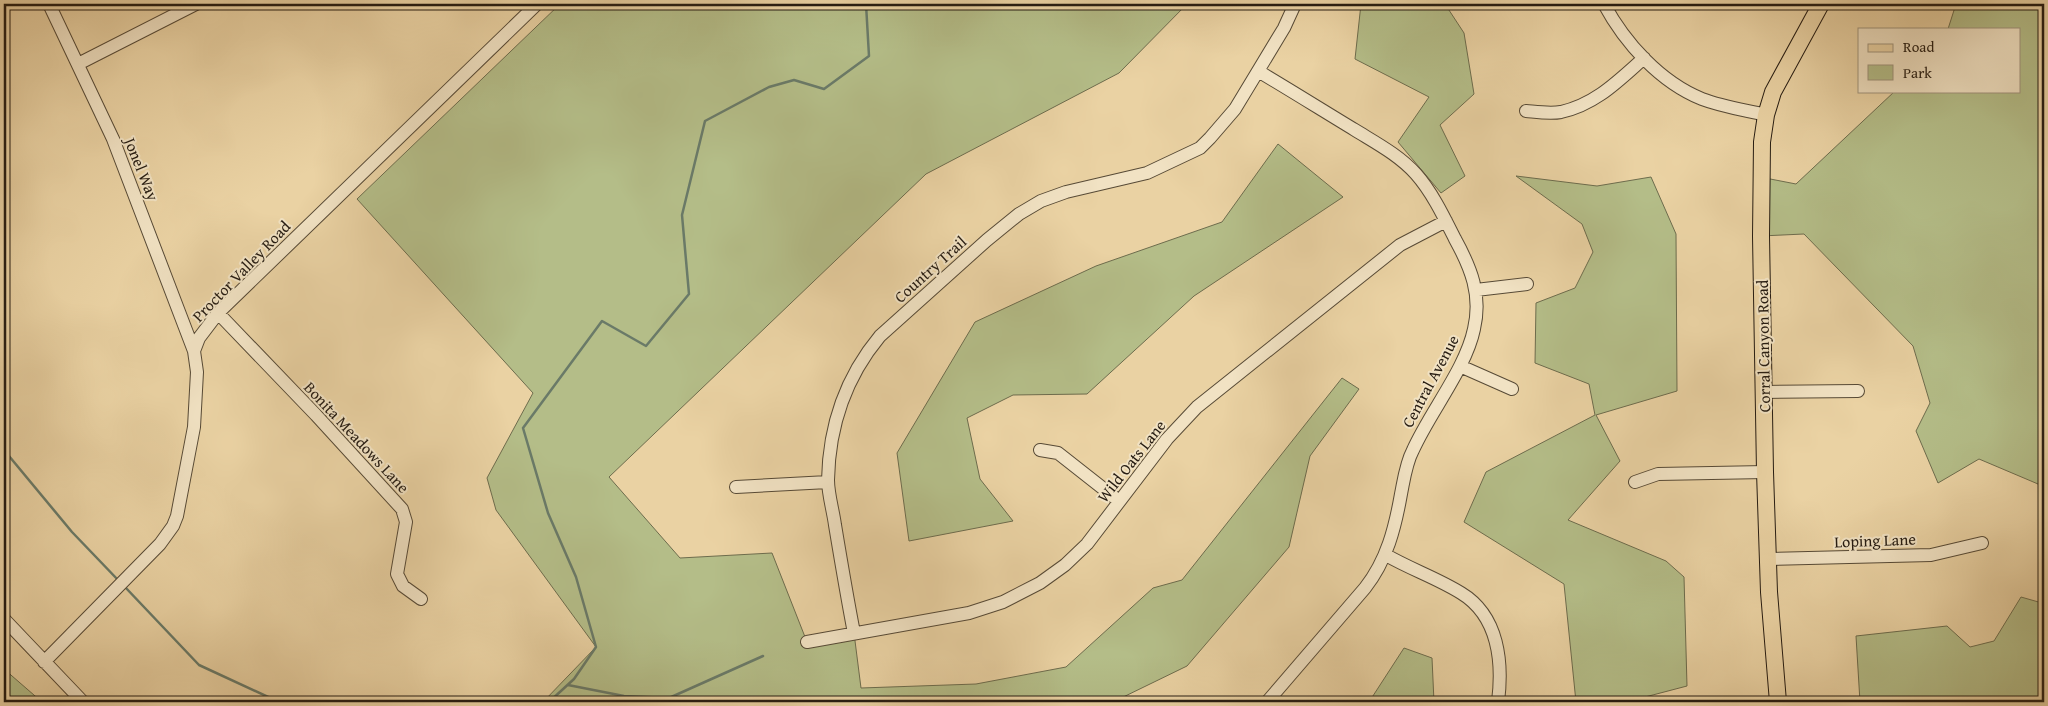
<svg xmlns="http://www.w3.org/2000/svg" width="2048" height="706" font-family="'Gentium Book Plus',serif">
  <rect width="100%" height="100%" fill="#ead2a3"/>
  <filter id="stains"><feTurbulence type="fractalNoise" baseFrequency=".004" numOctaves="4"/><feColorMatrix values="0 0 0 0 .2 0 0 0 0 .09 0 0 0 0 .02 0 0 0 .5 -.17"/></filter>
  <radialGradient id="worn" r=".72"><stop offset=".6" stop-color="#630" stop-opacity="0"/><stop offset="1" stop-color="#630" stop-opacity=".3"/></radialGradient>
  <path fill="#b4bd88" stroke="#6d6c4d" d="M560,4H1187L1119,73L926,174L609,477L680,558L772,553L807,642L854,633L861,688L976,684L1066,667L1153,588L1182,580L1342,378L1359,389L1310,456L1289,547L1187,666L1113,702H543L596,647L496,510L487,478L533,393L357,199Z
    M1361,4H1445L1464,33L1474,94L1440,125L1465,176L1441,193L1398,142L1429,97L1355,59Z
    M1956,4L1993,5L1994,4H2044V492L2038,484L1979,459L1938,483L1916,431L1930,403L1913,346L1804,234L1761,236L1760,177L1796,184L1895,91H2019V29H1948Z
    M1278,144L1343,197L1194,296L1087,394L1013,395L967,418L980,479L1013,521L909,541L897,453L975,322L1096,266L1222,222Z
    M1516,176L1597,186L1651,177L1676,234L1677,391L1596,415L1620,461L1568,520L1666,561L1684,577L1687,686L1626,702H1576L1564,584L1464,522L1486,472L1595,415L1589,384L1535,363L1536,303L1575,288L1593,252L1582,224Z
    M2021,597L2042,603L2044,600V702H1860L1856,636L1947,626L1970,647L1994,641Z
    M1404,648L1432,658L1434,702H1369Z
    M4,669L42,702H4Z"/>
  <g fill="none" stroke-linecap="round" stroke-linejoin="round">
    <path stroke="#6a7a68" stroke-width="2.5" d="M4,450L72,532L119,581
      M125,587L199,665L279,702
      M568,685L624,696L669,698L763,656
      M549,702L574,679L596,647L576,577L548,513L523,428L602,321L646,346L689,294L682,215L705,121L769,87L794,80L824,89L869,56L866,4"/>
    <g stroke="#574a36" stroke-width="14">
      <path id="minor" d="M49,4L113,139L194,351
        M1604,4C1625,43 1660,82 1702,99C1723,107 1745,110 1766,115
        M78,64L196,4
        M1258,71C1290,90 1322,110 1355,130C1376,143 1399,155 1416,174C1432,192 1444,217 1455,239C1471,268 1482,295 1474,329C1466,368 1430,412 1413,450C1406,463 1404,479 1401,494C1395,528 1387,560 1365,588L1267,702
        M1526,111C1537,112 1550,114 1561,112C1596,104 1618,81 1644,58
        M1476,290L1527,284
        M218,313L316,415L402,509L406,522L397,574L403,586L421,599
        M1460,366L1512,389
        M1763,392L1858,391
        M1040,450L1058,453L1119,501
        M1635,482L1658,474L1765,472
        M736,487L828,482
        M1386,555C1410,569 1437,578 1461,593C1499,616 1503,663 1498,702
        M1768,559L1931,555L1982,543
        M4,619L83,702
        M854,633C847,597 841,561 835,525C833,510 828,494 828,480C829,426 845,378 880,336L987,240L1019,214L1041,201L1066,192L1147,173L1200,148L1210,138L1235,109L1284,28L1295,4
        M807,642L969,613L1003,602L1040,583L1065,565L1087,544L1167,439L1197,407L1400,245L1446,221
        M44,662L160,544L173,526L177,516L194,427L197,372L194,351L199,338L218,313L537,4"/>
    </g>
    <g stroke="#261c12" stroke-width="18">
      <path id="major" d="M1778,702L1769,592L1765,472L1761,236L1762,142L1766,115L1773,92L1821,4"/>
    </g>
    <use href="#minor" stroke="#f1e2c3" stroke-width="12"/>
    <use href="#major" stroke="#ead2a3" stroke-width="16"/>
  </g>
  <g text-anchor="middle" stroke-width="4" stroke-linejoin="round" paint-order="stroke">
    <g font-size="16" fill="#261c12" stroke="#f1e2c3">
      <text transform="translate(142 169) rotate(68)" y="6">Jonel Way</text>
      <text transform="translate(930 269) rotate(-42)" y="6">Country Trail</text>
      <text transform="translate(241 271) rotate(-46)" y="6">Proctor Valley Road</text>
      <text transform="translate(1763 346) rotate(-91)" y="6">Corral Canyon Road</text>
      <text transform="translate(1430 381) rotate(-62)" y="6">Central Avenue</text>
      <text transform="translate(357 437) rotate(47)" y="6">Bonita Meadows Lane</text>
      <text transform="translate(1131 461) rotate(-52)" y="6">Wild Oats Lane</text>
      <text transform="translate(1875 540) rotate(-2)" y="6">Loping Lane</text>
    </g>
  </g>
  <rect width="2048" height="706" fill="none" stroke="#ead2a3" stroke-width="20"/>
  <rect x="5" y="5" width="2038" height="696" fill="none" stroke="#261c12" stroke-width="2.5"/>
  <rect x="10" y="10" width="2028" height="686" fill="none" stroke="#261c12"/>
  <rect x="1858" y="28" width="162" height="65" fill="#f1e2c3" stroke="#a0937c"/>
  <rect x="1868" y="44" width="25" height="8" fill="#ead2a3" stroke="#a0937c"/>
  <text x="1903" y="52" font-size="15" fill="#261c12">Road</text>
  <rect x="1868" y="65" width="25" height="15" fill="#b4bd88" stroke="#a0937c"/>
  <text x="1903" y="78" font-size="15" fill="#261c12">Park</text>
  <rect width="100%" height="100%" filter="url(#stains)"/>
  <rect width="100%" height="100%" fill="url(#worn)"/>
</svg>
